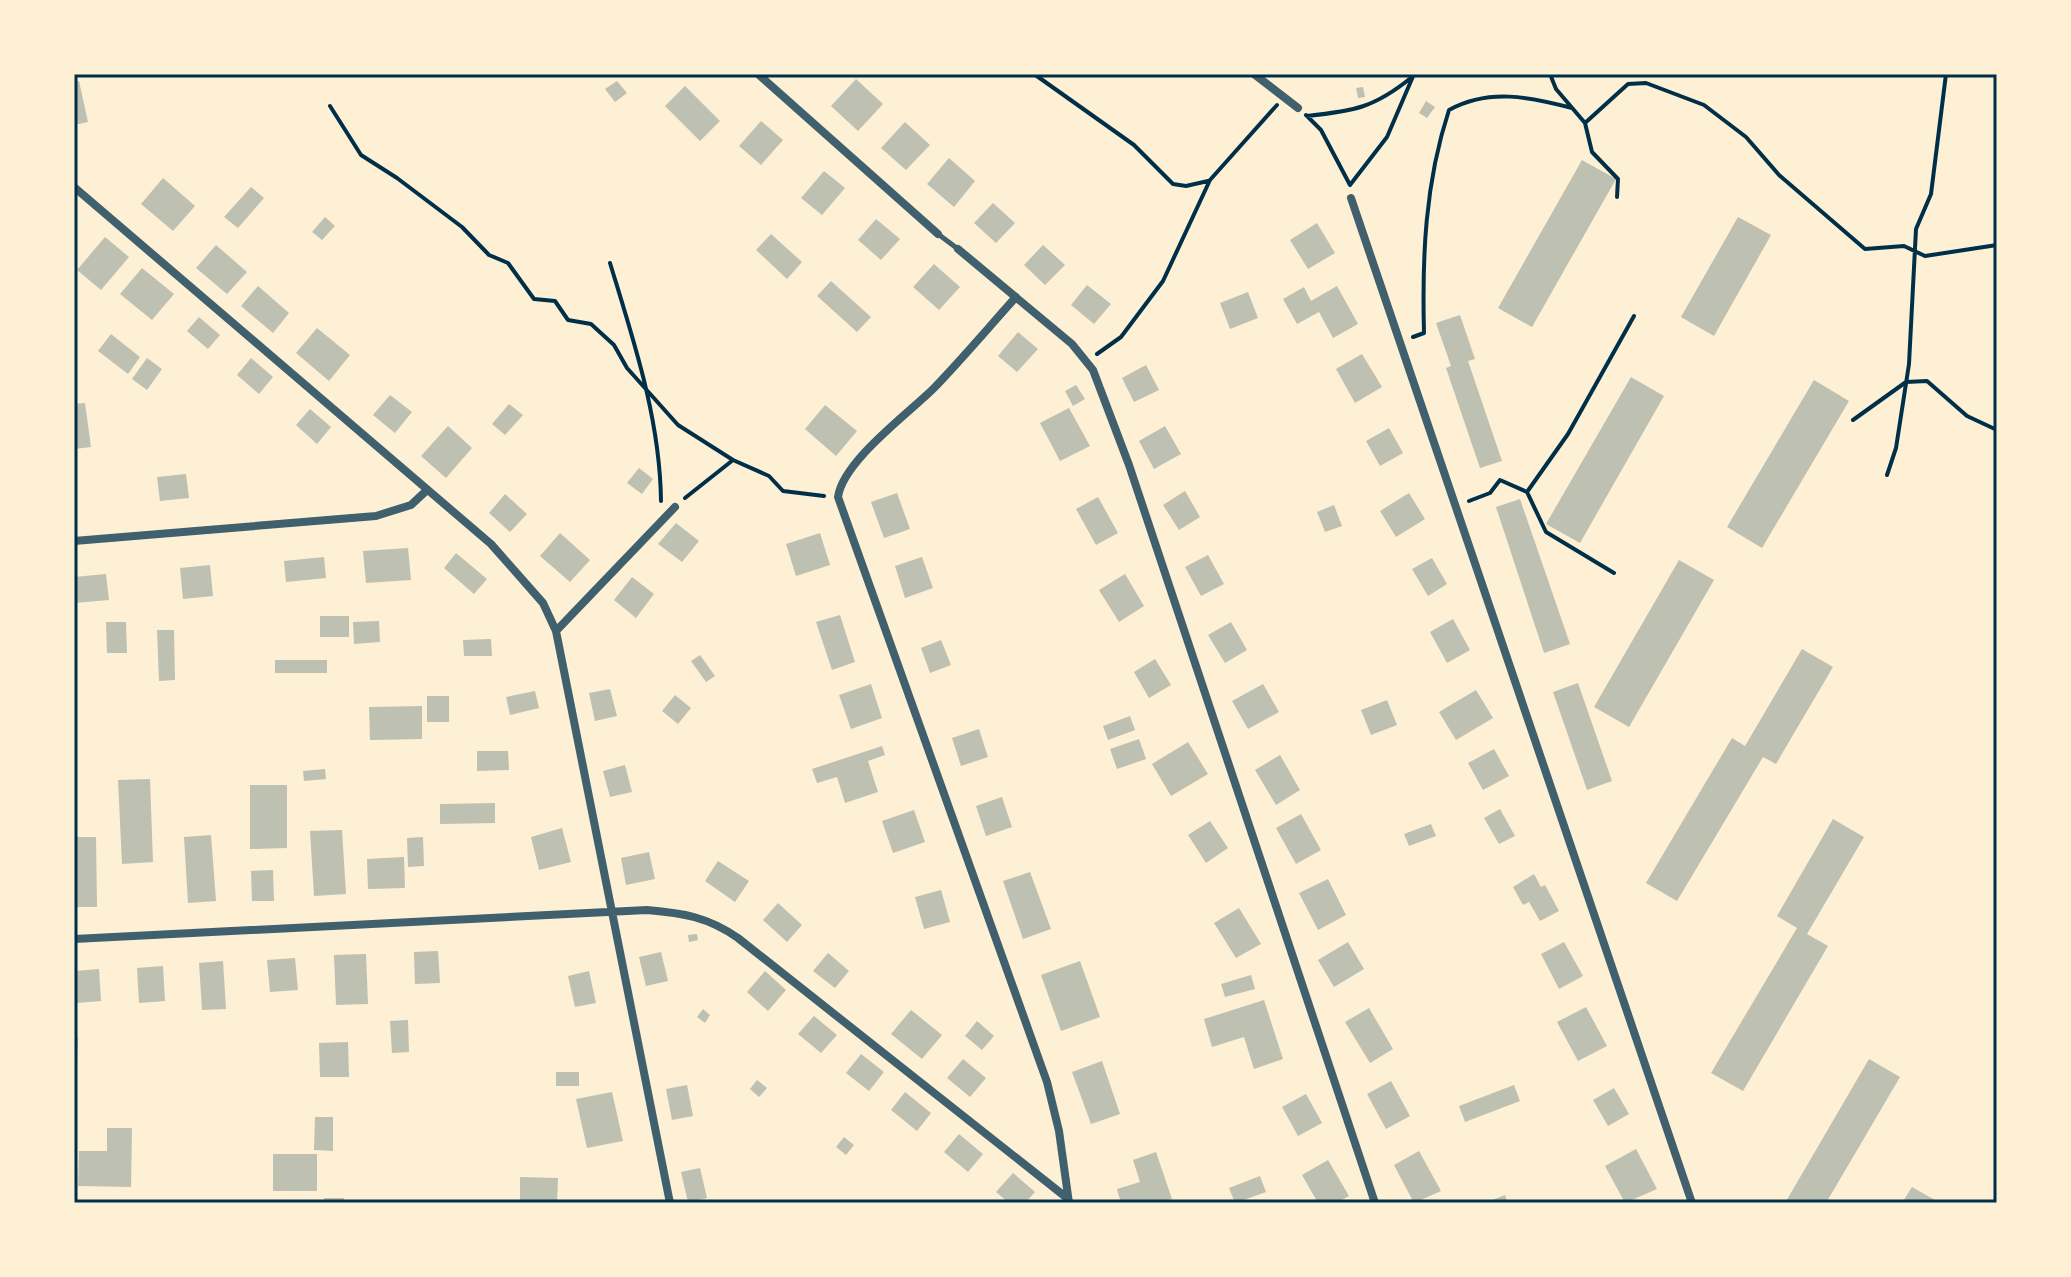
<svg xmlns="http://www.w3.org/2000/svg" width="2071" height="1277" font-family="'Archivo Narrow',sans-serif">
  <rect width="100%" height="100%" fill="#fdf0d5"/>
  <path fill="#bec0b2" d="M856,79L883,104L858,131L831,106Z
    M79,81L88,122L74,125V82Z
    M617,81L627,93L615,102L605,89Z
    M685,86L720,121L700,141L665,106Z
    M1363,87L1365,97L1358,98L1356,88Z
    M1426,101L1435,107L1427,118L1419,113Z
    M761,121L783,140L761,165L739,146Z
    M905,122L930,145L906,170L881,148Z
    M949,158L975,181L954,207L927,184Z
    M1582,160L1616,179L1532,327L1498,308Z
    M824,171L845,188L822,215L801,198Z
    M163,178L195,206L173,231L141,204Z
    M251,187L264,198L238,228L224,217Z
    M993,203L1015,223L996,243L974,223Z
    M325,217L335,226L322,240L312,232Z
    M1738,217L1771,235L1714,336L1681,317Z
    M876,219L900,239L881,260L858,240Z
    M1317,223L1335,253L1308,269L1290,240Z
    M771,234L802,262L787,279L756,250Z
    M105,237L129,257L101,290L77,270Z
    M216,245L247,272L227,294L196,268Z
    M1043,245L1065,265L1045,285L1024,265Z
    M934,264L960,287L939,310L913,287Z
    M142,268L174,294L152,320L120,294Z
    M831,281L871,317L857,332L817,296Z
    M1087,285L1111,304L1094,324L1071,305Z
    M258,286L289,313L273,333L241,306Z
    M1337,286L1358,324L1333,338L1319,312L1297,324L1283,299L1304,287L1311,301Z
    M1248,292L1258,318L1230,329L1220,303Z
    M1460,315L1475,359L1468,361L1502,461L1480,468L1446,368L1451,366L1436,323Z
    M199,317L220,335L208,349L187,331Z
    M317,328L350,355L329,381L296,353Z
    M1018,332L1038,349L1017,372L998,356Z
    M111,334L140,357L128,374L98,351Z
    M1362,354L1382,387L1355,403L1336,369Z
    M147,358L162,369L147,390L132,379Z
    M251,358L273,377L259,394L237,375Z
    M1146,365L1159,390L1134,402L1122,378Z
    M1631,377L1664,396L1580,543L1546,524Z
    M1814,380L1849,401L1762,548L1727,527Z
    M1076,385L1085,399L1073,406L1065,391Z
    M390,395L412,412L395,433L373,415Z
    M85,403L91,447L74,449V404Z
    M509,404L523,415L505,435L492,424Z
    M825,405L857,431L836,456L805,429Z
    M1069,408L1090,446L1060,461L1040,423Z
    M310,409L331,427L317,444L296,425Z
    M448,426L472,448L446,478L421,456Z
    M1165,426L1181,454L1154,469L1139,441Z
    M1389,428L1403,453L1380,466L1366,441Z
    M639,468L653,479L642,494L627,483Z
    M186,474L189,498L160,501L157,477Z
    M1185,491L1200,517L1179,530L1163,505Z
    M897,493L910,529L884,538L871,502Z
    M1409,493L1425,519L1396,537L1380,511Z
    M505,494L527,514L510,532L489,513Z
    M1098,497L1118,533L1096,545L1076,509Z
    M1520,499L1570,644L1544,653L1496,507Z
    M1334,505L1342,526L1325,532L1317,512Z
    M676,523L699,541L682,562L658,544Z
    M560,533L590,560L570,582L540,556Z
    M820,533L830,565L796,576L786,544Z
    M408,548L411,580L366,583L363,551Z
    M456,553L487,579L474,594L444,568Z
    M1208,555L1224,584L1201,596L1185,567Z
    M324,557L326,578L286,582L284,561Z
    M922,557L933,588L905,598L895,566Z
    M1432,558L1447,584L1428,596L1412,569Z
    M1679,560L1714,580L1629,727L1594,707Z
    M210,565L213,596L183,599L180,568Z
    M106,574L109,600L74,603V577Z
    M1125,574L1144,606L1119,622L1099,590Z
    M632,577L654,594L636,618L614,600Z
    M840,615L855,662L832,670L816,622Z
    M320,616H349V637H320Z
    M1453,619L1470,650L1447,663L1430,632Z
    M379,621L380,642L354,644L353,622Z
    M106,622H126L127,653H107Z
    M1231,622L1247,650L1225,663L1208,635Z
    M157,630H174L175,680L159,681Z
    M491,639L492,656H464L463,640Z
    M941,640L951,665L930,673L921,648Z
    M1802,649L1833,667L1776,764L1763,757L1677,901L1646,883L1732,738L1745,746Z
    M700,655L715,676L706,682L691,661Z
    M1155,659L1171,685L1149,698L1134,672Z
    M275,660H327V673H275Z
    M1578,683L1612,781L1587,790L1553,692Z
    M871,684L882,718L851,729L839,695Z
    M1263,684L1279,712L1248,729L1232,701Z
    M610,689L617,716L595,721L589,693Z
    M1476,690L1493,718L1456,740L1439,712Z
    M535,691L539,708L510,715L506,697Z
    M675,695L691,708L678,724L662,711Z
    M427,696H449V722H427Z
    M1387,700L1397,725L1371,735L1361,710Z
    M422,706V739L370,740L369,707Z
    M1130,716L1135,730L1108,740L1103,726Z
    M979,729L988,757L961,766L952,738Z
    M1139,739L1146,759L1117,769L1110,749Z
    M1188,742L1208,774L1171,796L1152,764Z
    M882,746L885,755L868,761L878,792L845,803L837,777L817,783L812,769Z
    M1494,749L1509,776L1483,790L1468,763Z
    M477,751H508L509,770L477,771Z
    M1280,755L1300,790L1276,805L1255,770Z
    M625,765L632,792L610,797L603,771Z
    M325,769L326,779L304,781L303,771Z
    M150,779L153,862L122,864L118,780Z
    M250,785H287V848L250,849Z
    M1002,797L1012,827L986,836L976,806Z
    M495,803V823L440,824V804Z
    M1500,809L1515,836L1499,844L1484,818Z
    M914,810L925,842L893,853L882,821Z
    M1301,814L1321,850L1296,864L1276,828Z
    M1833,819L1864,837L1807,934L1828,946L1743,1091L1711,1073L1797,928L1777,916Z
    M1210,821L1228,848L1206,863L1188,835Z
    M1431,824L1436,836L1409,846L1404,834Z
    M562,828L571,862L539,870L531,837Z
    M342,830L346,894L314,896L310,831Z
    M211,835L216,901L188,903L184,837Z
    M74,837H96L97,907H74Z
    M423,837L424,866L408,867L407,838Z
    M649,852L655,879L626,885L621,858Z
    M404,857L405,888L368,889L367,859Z
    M718,861L749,881L735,902L705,881Z
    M273,870L274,901H252L251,871Z
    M1030,872L1051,929L1023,939L1003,881Z
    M1534,874L1541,887L1545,885L1559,911L1540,921L1529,902L1523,905L1513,887Z
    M1328,879L1346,915L1318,930L1299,893Z
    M941,890L950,922L924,929L915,897Z
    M778,903L802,925L787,942L763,920Z
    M1239,908L1261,944L1236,958L1214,923Z
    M697,934L698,940L689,942L688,935Z
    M1348,942L1364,969L1334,987L1318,960Z
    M1564,942L1583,976L1559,989L1541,954Z
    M438,951L440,983L415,984L414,952Z
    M661,952L668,981L646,986L639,957Z
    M828,953L849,971L835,988L813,971Z
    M366,954L368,1004L336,1005L334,955Z
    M295,958L298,990L270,992L267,960Z
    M223,961L226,1009L202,1010L199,963Z
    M1080,961L1100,1017L1061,1031L1041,975Z
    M163,966L165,1001L139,1003L137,968Z
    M99,969L101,1001L77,1003L75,971Z
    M589,971L596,1003L575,1007L568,976Z
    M765,971L786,990L768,1011L747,992Z
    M1251,975L1255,989L1225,997L1221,984Z
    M1264,1000L1283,1059L1254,1069L1244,1037L1212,1047L1204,1019Z
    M1586,1007L1607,1046L1578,1061L1557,1022Z
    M1369,1008L1393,1049L1370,1063L1345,1022Z
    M703,1009L710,1015L705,1023L697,1017Z
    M911,1010L942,1035L922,1059L891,1034Z
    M814,1016L837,1035L821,1053L798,1034Z
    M408,1020L409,1052L392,1053L390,1021Z
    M977,1021L994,1036L982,1050L965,1036Z
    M74,1038H78L77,1065H74Z
    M348,1042L349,1077H320L319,1043Z
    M861,1054L884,1072L869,1091L846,1073Z
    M963,1059L986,1078L970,1097L947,1078Z
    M1869,1059L1900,1077L1826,1203H1785Z
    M1102,1061L1120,1114L1091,1124L1072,1072Z
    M556,1072H579V1086H556Z
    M757,1080L767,1088L759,1097L750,1089Z
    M1391,1081L1410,1116L1386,1129L1367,1094Z
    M687,1085L693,1116L672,1120L666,1089Z
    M1514,1085L1520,1101L1465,1122L1459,1106Z
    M1614,1088L1629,1114L1608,1126L1593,1100Z
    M612,1092L623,1141L587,1148L576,1099Z
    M905,1092L931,1113L917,1131L891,1110Z
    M1306,1094L1322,1123L1298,1136L1282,1107Z
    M315,1117H333V1151L314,1150Z
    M107,1128H132L131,1187L78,1186L79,1151H107Z
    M959,1134L983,1154L968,1172L944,1152Z
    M844,1137L854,1145L846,1155L836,1147Z
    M1636,1149L1657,1189L1625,1203L1605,1166Z
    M1419,1151L1441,1191L1414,1203L1394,1165Z
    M1156,1152L1172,1199L1158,1203H1121L1117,1189L1140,1182L1133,1160Z
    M273,1154H317V1191H273Z
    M1328,1160L1349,1196L1336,1203H1318L1302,1175Z
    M700,1168L707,1198L688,1202L681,1172Z
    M1013,1173L1035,1192L1025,1203H1009L996,1192Z
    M1260,1176L1266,1192L1235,1203L1229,1188Z
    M520,1177L558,1178L557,1203H520Z
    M1912,1187L1940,1203H1902Z
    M1505,1195L1508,1203H1485Z
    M324,1198H344V1203H324Z"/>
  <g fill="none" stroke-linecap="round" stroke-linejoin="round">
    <path stroke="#003049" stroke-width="4" d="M1034,74L1134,145L1173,184L1186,186L1208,181
      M1550,74L1556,89L1585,123L1592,152L1618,179L1617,197
      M330,106L361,155L397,178L462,227L489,255L508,263L534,299L555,301L568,320L591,324L614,345L627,368L678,425L733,460L769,476L783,491L824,496
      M1306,115L1321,130L1350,185
      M1307,116C1354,111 1374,108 1412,77
      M1585,123L1628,84L1646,83L1704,105L1746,137L1779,175L1865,249L1904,246L1925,256L1997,245
      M1350,185L1387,137L1414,74
      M610,263C634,342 660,419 661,501
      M1413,337L1424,333C1422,257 1425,183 1449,110C1489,88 1530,97 1572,108
      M1097,354L1121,337L1163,281L1210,180L1277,105
      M1853,420L1906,382L1927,381L1967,416L1997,430
      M1887,475L1896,448L1909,364L1916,229L1931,194L1946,74
      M1527,492L1546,532L1614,573
      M685,498L733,460
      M1469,501L1490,493L1500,480L1527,492L1568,434L1634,316"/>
    <path stroke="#3f606c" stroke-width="5" d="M938,234L958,249"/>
    <path stroke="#3f606c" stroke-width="8" d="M758,74L938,234
      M1254,74L1298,108
      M74,187L491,544L543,603L556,631L670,1203
      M1351,198L1692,1203
      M958,249L1072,344L1093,370L1129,465L1375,1203
      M1016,297C989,327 962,359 934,388C908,414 843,461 838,497L1047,1082L1059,1131L1069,1203
      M74,541L376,516L411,505L426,491
      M556,631L675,507
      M74,939L647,910C683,913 708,917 738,938L1067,1198"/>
  </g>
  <rect width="2071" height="1277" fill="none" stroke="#fdf0d5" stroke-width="152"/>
  <rect x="76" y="76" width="1919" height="1125" fill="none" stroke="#003049" stroke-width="3"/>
</svg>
